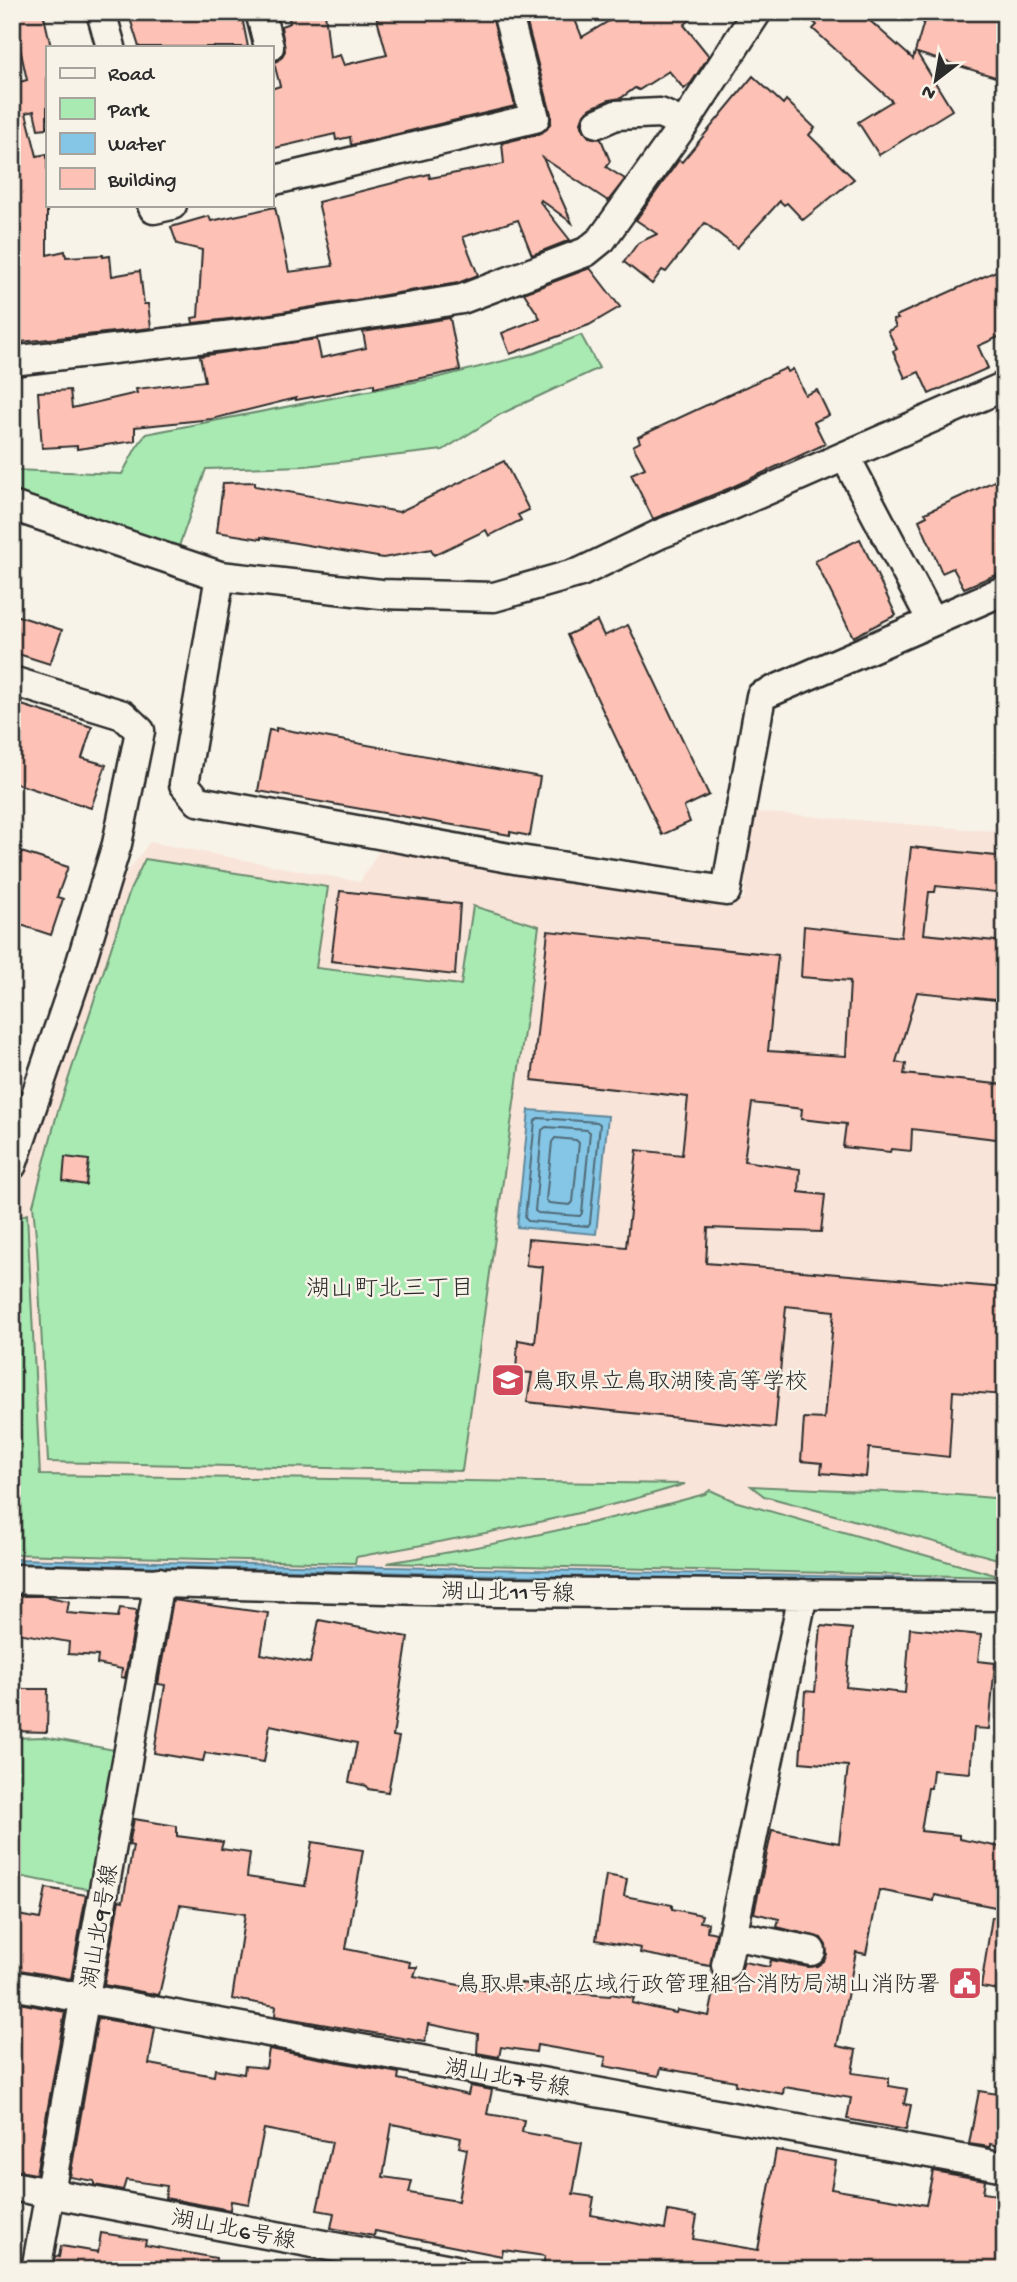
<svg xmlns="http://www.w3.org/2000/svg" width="1017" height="2282" font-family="'Gochi Hand','Klee One',sans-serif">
  <rect width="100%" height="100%" fill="#f7f3e8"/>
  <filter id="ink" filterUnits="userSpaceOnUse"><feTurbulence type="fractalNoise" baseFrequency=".0143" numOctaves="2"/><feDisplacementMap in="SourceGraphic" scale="14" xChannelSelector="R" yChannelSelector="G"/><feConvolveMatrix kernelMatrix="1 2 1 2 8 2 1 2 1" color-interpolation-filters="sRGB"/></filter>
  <g filter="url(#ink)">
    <path fill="#f9e4d9" d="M756,812L1005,832V1585L543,1578L12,1565V1195L125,875L150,842L360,882L379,851L519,872L728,908L744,898L747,867Z"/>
    <path fill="#a9eab2" stroke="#6a8a6e" stroke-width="2" d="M581,335L599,368L501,414L443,450L305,466L206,469L178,549L12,494V470L122,474L136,448L146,434L440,377L535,353Z
      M145,859L328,887L316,968L461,985L473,906L539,926L462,1471L48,1462L37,1247L33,1205L57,1114L130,890Z
      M27,1214L40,1475L685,1484C577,1518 466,1537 356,1557L355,1563L12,1554V1244L18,1218Z
      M751,1486L958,1495L1005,1499V1561L764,1496Z
      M710,1490L734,1501L1002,1577L387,1563C495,1545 600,1523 705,1494Z
      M44,1737L120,1751L98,1891L12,1875V1738Z"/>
    <path fill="#85c6e6" stroke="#61889b" stroke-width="2" d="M529,1110L608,1116L596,1234L517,1227Z
      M12,1559L1001,1580V1583L543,1576L12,1563Z"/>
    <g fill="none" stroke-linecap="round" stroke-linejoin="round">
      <path stroke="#4f6976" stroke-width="2" d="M538,1118L597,1122L600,1124L590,1223L588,1226L528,1221L525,1218L535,1121Z
        M546,1127L587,1130L590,1132L582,1213L580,1216L538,1213L535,1211L542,1130Z
        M555,1138L576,1140L579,1143L573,1202L570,1205L549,1203L546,1200L552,1142Z"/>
    </g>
    <path fill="#fdc2b5" stroke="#2b2b2b" stroke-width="2" fill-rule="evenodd" d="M12,12H43L51,47H47V128L38,129L34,111L26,113L37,156L47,154V255L65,251L66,257L103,255V257L110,256L112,276L140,271L144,304H148L151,328L12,343V84L27,80Z
      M128,12H241L248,47H139Z
      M288,12H325L330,58L340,55L344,65L387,55L375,12H491L515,106L351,145L350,137L336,140L335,134L271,149V89L280,86L274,63L281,58L285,51L281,26L290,23Z
      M556,12H572L582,37L624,12H699L684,25L709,56L691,83L684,89L669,71L639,90L635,88L621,98L609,100L591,108L584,114L581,122L583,130L589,137L601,139L610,161L606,167L625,179L608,201L543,158L572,223L541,200L540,202L570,240L532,255L518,220L463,237L478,275L458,283L264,315L193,323L192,318L198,317L202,250L177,244L171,227L209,216L211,221L275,207L289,272L333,266L318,202L429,174L430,178L504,164L502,143L539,134L547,129L551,122V114L527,23Z
      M802,12H860L913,59L925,18H930L932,12H975L1005,21V80L917,53L952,110L879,155L858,122L892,101L813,29L817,25Z
      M753,76L783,104L786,100L815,128L809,135L854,179L803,220L787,203L784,205L780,201L737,248L705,223L666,272L662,270L652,284L624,262L638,243L657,234L636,220L679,160L682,162Z
      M1005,267V334L978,346L988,368L929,394L919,372L905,378L893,351L897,349L888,331L896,327L893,320L898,319L896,316Z
      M590,268L620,307L589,325L510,354L502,333L540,318L524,293Z
      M450,318L460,370L374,388V384L328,394L296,400V398L212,419L135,427V441L77,449V446L42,448L38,392L70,390L72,408L137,393L136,389L205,381L200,356L317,339L321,358L366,348L363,332Z
      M786,368L788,372L793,369L805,395L817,390L829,415L814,422L825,444L730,488L653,519L631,474L645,468L633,446L640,442L638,437Z
      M504,461L529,510L518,515L521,520L489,536L486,530L434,555L431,549L383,558L261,537V539L217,532L223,483L255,482V486L399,512Z
      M1005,476V571L964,588L953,568L942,573L919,520L927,516L925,513Z
      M860,539L896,615L853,637L815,561Z
      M12,614L62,630L50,664L12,652Z
      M597,621L604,636L628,625L709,795L684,807L690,822L662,835L567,635Z
      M12,702L92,727L82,758L106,765L91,808L12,782Z
      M276,728L540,777L530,836L510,832V835L258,791L269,730L276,731Z
      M911,847L1005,857V893L936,886L935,892H929L924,934L1005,942V1001L917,992L896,1062L906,1064L904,1074L1005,1085V1140L912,1129L911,1151L891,1149L890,1152L843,1147L846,1124L801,1119L802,1109L752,1103L744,1161L800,1169L799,1192L825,1195L821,1232L708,1228L706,1263L1005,1288V1395L953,1391L949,1457L869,1448L866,1477L821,1473L822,1463L801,1461L804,1418L824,1419L834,1311L786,1306L775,1428L527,1402L532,1373L516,1372L518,1340L535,1343L543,1267L526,1265L528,1239L626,1247L637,1150L682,1155L688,1097L532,1080L548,931L778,955L768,1051L846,1056L850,981L801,977L804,926L901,937Z
      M12,849L68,867L57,897L63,899L51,935L12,922Z
      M340,891L460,904L455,975L331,961Z
      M65,1157L89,1160L86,1185L63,1181Z
      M12,1596H43L69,1601L67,1613L118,1617L120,1608L137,1610L125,1678L121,1677L122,1669L97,1664L98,1656L68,1654L69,1642L12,1632Z
      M173,1600L268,1613L261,1654L310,1663L319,1620L408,1637L393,1736L399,1737L388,1792L368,1789L367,1786L349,1782L357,1743L270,1725L264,1762L205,1753L203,1761L154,1753L165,1685L158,1684Z
      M821,1626L852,1629L846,1687L905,1693L910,1628L981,1635L978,1661L995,1663L989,1729L974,1728L970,1773L933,1770L931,1788H928L921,1831L959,1835V1839L1005,1848V1909L935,1895L934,1901L879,1890L866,1954L856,1952L837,2046L856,2050L852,2073L889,2078V2086L907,2089L904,2104L911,2105L906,2130L847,2119L851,2098L784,2087L783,2094L735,2085L736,2081L661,2068L659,2076L604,2066L606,2057L537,2045L536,2052L501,2047L499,2057L477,2053L478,2034L428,2024L425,2042L275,2016L276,2006L232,1999L245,1914L180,1905L159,1995L104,1985L119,1900L123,1901L133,1846L129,1845L134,1819L177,1826V1836L223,1842L221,1849L250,1853L247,1877L305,1886L312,1842L363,1850L346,1949L410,1962L409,1967H417L414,1976L484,1990L485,1984L520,1991L521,1983L549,1987L548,1991L610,1996L611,1994L634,1998L632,2003L676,2013L677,2010L709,2016L717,1978L723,1981L732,1980L739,1976L744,1962L769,1967L771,1960L808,1967L817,1966L824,1961L827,1954L826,1945L821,1938L777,1927L779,1919L754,1913L772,1830L839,1843L848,1766L800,1762L805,1691L815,1692Z
      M12,1689H48L47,1732L12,1731Z
      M606,1875L627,1879L624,1896L672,1905V1909L702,1915L700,1922L708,1923L707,1931L716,1933L710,1966L640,1953L641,1948L596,1940Z
      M46,1888L86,1895L71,1979L20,1970L21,1966L12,1965V1914L40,1919Z
      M992,1917L1005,1918V1991L981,1987Z
      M14,2002L65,2012L36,2174L12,2170V2013Z
      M98,2018L155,2028L149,2064L214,2076L215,2069L244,2074L245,2066L266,2068L269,2049L399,2073L398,2079L468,2095L470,2086L492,2090L487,2114L524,2120L522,2132L582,2143L573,2194L594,2197L591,2215L665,2229L668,2211L697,2216L693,2239L758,2250L776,2150L836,2161L831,2189L926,2205L933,2171L985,2180L983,2193L1005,2196V2270H542L545,2256L503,2250L502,2256L375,2231L374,2236L331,2228L334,2213L317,2210L332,2142L264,2129L249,2204L231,2201L230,2210L165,2198L167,2186L126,2180L123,2190L94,2185V2181L70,2177ZM392,2124L461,2138L459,2147L467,2149L458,2201L409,2193L412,2181L383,2177Z
      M979,2091L998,2094L997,2099L1005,2100V2147L990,2144V2147L969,2144Z
      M101,2233L146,2240L145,2245L216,2258L215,2270H53L55,2256L59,2257L61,2246L98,2252Z"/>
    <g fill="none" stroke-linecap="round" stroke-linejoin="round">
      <g stroke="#2b2b2b" stroke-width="33">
        <path id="minor" d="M101,12L111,47
          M260,12L269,47
          M598,123L616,115L660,113L684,124
          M271,181L535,118L507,12
          M152,205L154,209L172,205
          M12,361L266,331L462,299L586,252L602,239L684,124L757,12
          M845,456L932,621
          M12,506L220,576L381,594L494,597L581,572L660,534L719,511L1005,386
          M220,576L184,784L198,801L520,860L726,891L761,696L1005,590
          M12,681L123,715L140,731L117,844L78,972L12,1165
          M12,1579L498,1592L1005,1596
          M733,1935L811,1951
          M726,1965L803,1594
          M12,1985L1005,2167
          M12,2186L456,2270
          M36,2270L159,1582"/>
      </g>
      <use href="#minor" stroke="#f7f3e8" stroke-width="28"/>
    </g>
  </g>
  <defs>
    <g id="school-square" transform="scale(1.75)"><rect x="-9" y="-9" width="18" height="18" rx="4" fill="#d1495b" stroke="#f7f3e8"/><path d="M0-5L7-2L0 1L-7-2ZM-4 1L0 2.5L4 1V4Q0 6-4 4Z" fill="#fff"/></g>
    <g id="civic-square" transform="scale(1.75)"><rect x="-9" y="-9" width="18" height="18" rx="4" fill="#d1495b" stroke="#f7f3e8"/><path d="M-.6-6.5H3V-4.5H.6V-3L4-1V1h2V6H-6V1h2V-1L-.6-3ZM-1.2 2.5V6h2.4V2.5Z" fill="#fff"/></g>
  </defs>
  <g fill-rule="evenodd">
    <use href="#school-square" x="508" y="1380"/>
    <use href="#civic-square" x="965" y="1983"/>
  </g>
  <g text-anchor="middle" stroke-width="5" stroke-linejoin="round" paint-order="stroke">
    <g font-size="23" fill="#2b2b2b" stroke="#f7f3e8" text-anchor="start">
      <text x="532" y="1388">鳥取県立鳥取湖陵高等学校</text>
      <text x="940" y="1991" text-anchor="end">鳥取県東部広域行政管理組合消防局湖山消防署</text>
    </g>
    <g font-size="23" fill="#2b2b2b" stroke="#f7f3e8">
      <text transform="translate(508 1591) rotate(1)" y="8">湖山北11号線</text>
      <text transform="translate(98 1926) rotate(-80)" y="8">湖山北9号線</text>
      <text transform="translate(508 2076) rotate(10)" y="8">湖山北7号線</text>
      <text transform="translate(234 2228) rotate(11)" y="8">湖山北6号線</text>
    </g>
    <g font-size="24" fill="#2b2b2b" stroke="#f7f3e8">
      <text x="390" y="1295">湖山町北三丁目</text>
    </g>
  </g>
  <rect width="1017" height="2282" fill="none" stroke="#f7f3e8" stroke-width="42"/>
  <rect x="21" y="21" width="975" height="2240" fill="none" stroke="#2b2b2b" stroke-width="2.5" filter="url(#ink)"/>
  <rect x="46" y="46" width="228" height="161" fill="#f7f3e8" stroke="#a5a39c" stroke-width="2"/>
  <rect x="60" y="68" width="35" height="10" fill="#f7f3e8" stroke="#a5a39c" stroke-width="2"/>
  <text x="108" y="80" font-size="21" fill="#2b2b2b">Road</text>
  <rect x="60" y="98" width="35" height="21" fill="#a9eab2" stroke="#a5a39c" stroke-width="2"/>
  <text x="108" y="116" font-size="21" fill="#2b2b2b">Park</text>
  <rect x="60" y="133" width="35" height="21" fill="#85c6e6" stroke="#a5a39c" stroke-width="2"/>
  <text x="108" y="150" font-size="21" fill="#2b2b2b">Water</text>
  <rect x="60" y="168" width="35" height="21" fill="#fdc2b5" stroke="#a5a39c" stroke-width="2"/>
  <text x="108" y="186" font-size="21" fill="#2b2b2b">Building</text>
  <g transform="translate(936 80) rotate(211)" stroke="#f7f3e8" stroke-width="5" paint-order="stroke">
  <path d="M0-5L12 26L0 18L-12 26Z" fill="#2b2b2b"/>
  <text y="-10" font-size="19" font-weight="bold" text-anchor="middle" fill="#2b2b2b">N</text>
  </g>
</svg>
